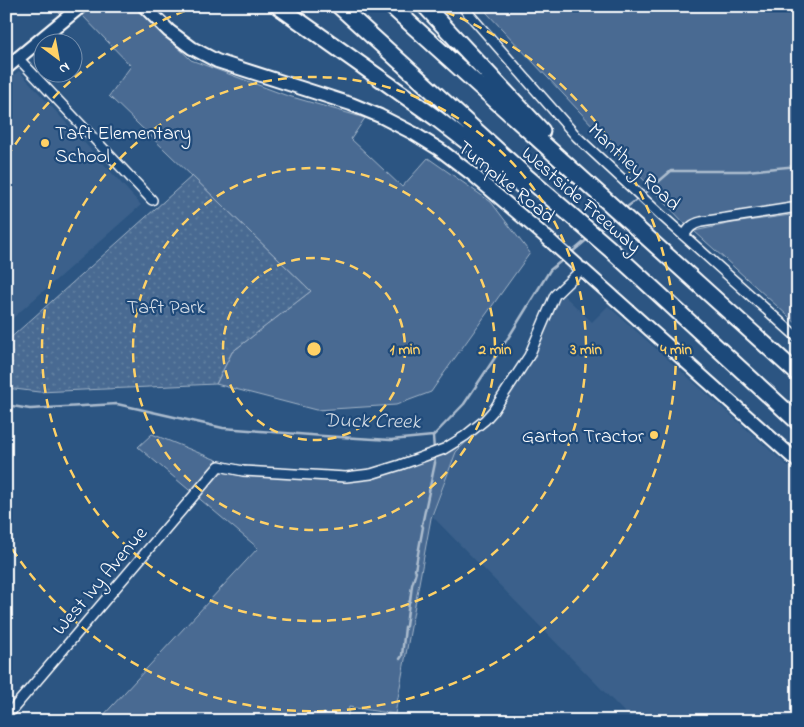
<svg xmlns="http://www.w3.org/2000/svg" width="804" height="727" font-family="'Indie Flower',sans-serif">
  <defs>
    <pattern id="park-dots" width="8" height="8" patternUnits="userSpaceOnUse" patternTransform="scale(1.25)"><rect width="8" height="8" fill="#486b92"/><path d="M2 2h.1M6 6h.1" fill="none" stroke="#6381a2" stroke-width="1.8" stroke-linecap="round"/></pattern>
  </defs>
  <rect width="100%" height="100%" fill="#2c5582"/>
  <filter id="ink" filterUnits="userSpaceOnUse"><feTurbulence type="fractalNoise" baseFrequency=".02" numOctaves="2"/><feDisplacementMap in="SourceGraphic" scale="10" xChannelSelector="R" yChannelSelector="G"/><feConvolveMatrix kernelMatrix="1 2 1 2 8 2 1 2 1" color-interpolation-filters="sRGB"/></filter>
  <g filter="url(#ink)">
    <path fill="#3b618b" d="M19,71L141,205L6,324V81Z
      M557,289L592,322L608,306L798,475V706L784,721H633L433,517L456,453L499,408Z"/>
    <path fill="#486b92" stroke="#a4b5c8" d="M93,6H135L191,60L285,95L365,118L351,139L402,187L428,158L491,202L530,253L442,376L431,392L396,405L316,410L216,384L232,352L311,291L109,96L131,66L81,14Z
      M483,6H798V202L765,210L686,225L487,13Z
      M798,214V325L694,231L733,223Z
      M488,421L456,452L431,518L395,714L349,707L347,721H101L100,719L258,548L138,447L152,434L224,463L322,477L388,470L450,441Z"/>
    <path fill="url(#park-dots)" stroke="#a4b5c8" d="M192,176L311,291L232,352L216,384L39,392L6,388V342Z"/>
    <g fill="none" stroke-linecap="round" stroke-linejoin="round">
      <path stroke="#acbcce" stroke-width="2.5" d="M643,195L671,171H747L798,166
        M623,210L639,198
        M598,231L615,217
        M571,253L590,237
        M6,405L30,409L117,404L223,428L323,436L391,440L433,436L464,404L510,335L550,270L565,258
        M433,436L434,450
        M400,659L402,656L405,627L406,626L409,602L410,601L412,585L416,572L415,570L423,527L422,525L435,463L434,455"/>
      <g stroke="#fff" stroke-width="12">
        <path id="street" d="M462,6L577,137L662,216L798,338
          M18,58L152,200
          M684,236C689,228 692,224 701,222L798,207
          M6,717L219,466L243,471L346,477L371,474L400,465L444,449L465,436L485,420L493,411L529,356L555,295L582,269L579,267"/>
      </g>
      <g stroke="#fff" stroke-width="16">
        <path id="secondary" d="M144,6L169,31L192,48L217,61L351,104L380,116L413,133L439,149L472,174L546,237L577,265
          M6,68L81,6
          M582,269L798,462"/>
      </g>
      <g stroke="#fff" stroke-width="19">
        <path id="highway" d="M278,6L436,118L483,154L522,186
          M339,6L528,178L610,249L798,422
          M391,6L798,374
          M425,6L542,131"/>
      </g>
      <use href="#street" stroke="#1f4a7a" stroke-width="9"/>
      <use href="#secondary" stroke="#1f4a7a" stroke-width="12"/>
      <use href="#highway" stroke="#1f4a7a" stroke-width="15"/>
    </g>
  </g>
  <g fill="none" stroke="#ffd166" stroke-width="2.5" stroke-dasharray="9 6">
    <circle cx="314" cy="349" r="91"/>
    <circle cx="314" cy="349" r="181"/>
    <circle cx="314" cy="349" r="272"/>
    <path d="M7 157A362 362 0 0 1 196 7M432 7A362 362 0 1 1 7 541"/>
  </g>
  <g fill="#ffd166" stroke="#1f4a7a" stroke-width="2">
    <circle cx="45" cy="143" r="5"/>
    <circle cx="654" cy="435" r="5"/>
  </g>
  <g text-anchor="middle" stroke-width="4.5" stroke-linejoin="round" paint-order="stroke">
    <g font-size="20" fill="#fff" stroke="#1f4a7a" text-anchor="start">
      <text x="55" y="139">Taft Elementary<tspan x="55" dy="23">School</tspan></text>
      <text x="644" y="442" text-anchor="end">Garton Tractor</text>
    </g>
    <g font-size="20" fill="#fff" stroke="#1f4a7a">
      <text transform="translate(635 166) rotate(43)" y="7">Manthey Road</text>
      <text transform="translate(507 181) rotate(39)" y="7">Turnpike Road</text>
      <text transform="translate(582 199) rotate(41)" y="7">Westside Freeway</text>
      <text transform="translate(99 580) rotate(-50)" y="7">West Ivy Avenue</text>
    </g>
    <g font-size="20" fill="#dae1e9" stroke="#1f4a7a">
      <text x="166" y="313">Taft Park</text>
    </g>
    <g font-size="21" font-style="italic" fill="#d5dde6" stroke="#1f4a7a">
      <text transform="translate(372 420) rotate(1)" y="7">Duck Creek</text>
    </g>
  </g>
  <circle cx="314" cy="349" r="8" fill="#ffd166" stroke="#1f4a7a" stroke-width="2.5"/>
  <g font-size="15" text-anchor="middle" font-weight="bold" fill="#ffd166" stroke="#1f4a7a" stroke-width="4.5" stroke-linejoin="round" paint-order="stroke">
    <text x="405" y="354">1 min</text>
    <text x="495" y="354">2 min</text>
    <text x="586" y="354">3 min</text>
    <text x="676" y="354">4 min</text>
  </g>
  <rect width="804" height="727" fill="none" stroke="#1f4a7a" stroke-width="25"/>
  <rect x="12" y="12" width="779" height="702" fill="none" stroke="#fff" stroke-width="2" filter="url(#ink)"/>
  <g transform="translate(58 58) rotate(148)"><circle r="24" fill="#1f4a7a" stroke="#7992af"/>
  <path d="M0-4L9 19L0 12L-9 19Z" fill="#ffd166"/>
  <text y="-8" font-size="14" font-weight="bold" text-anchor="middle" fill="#ffffff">N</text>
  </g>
</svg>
